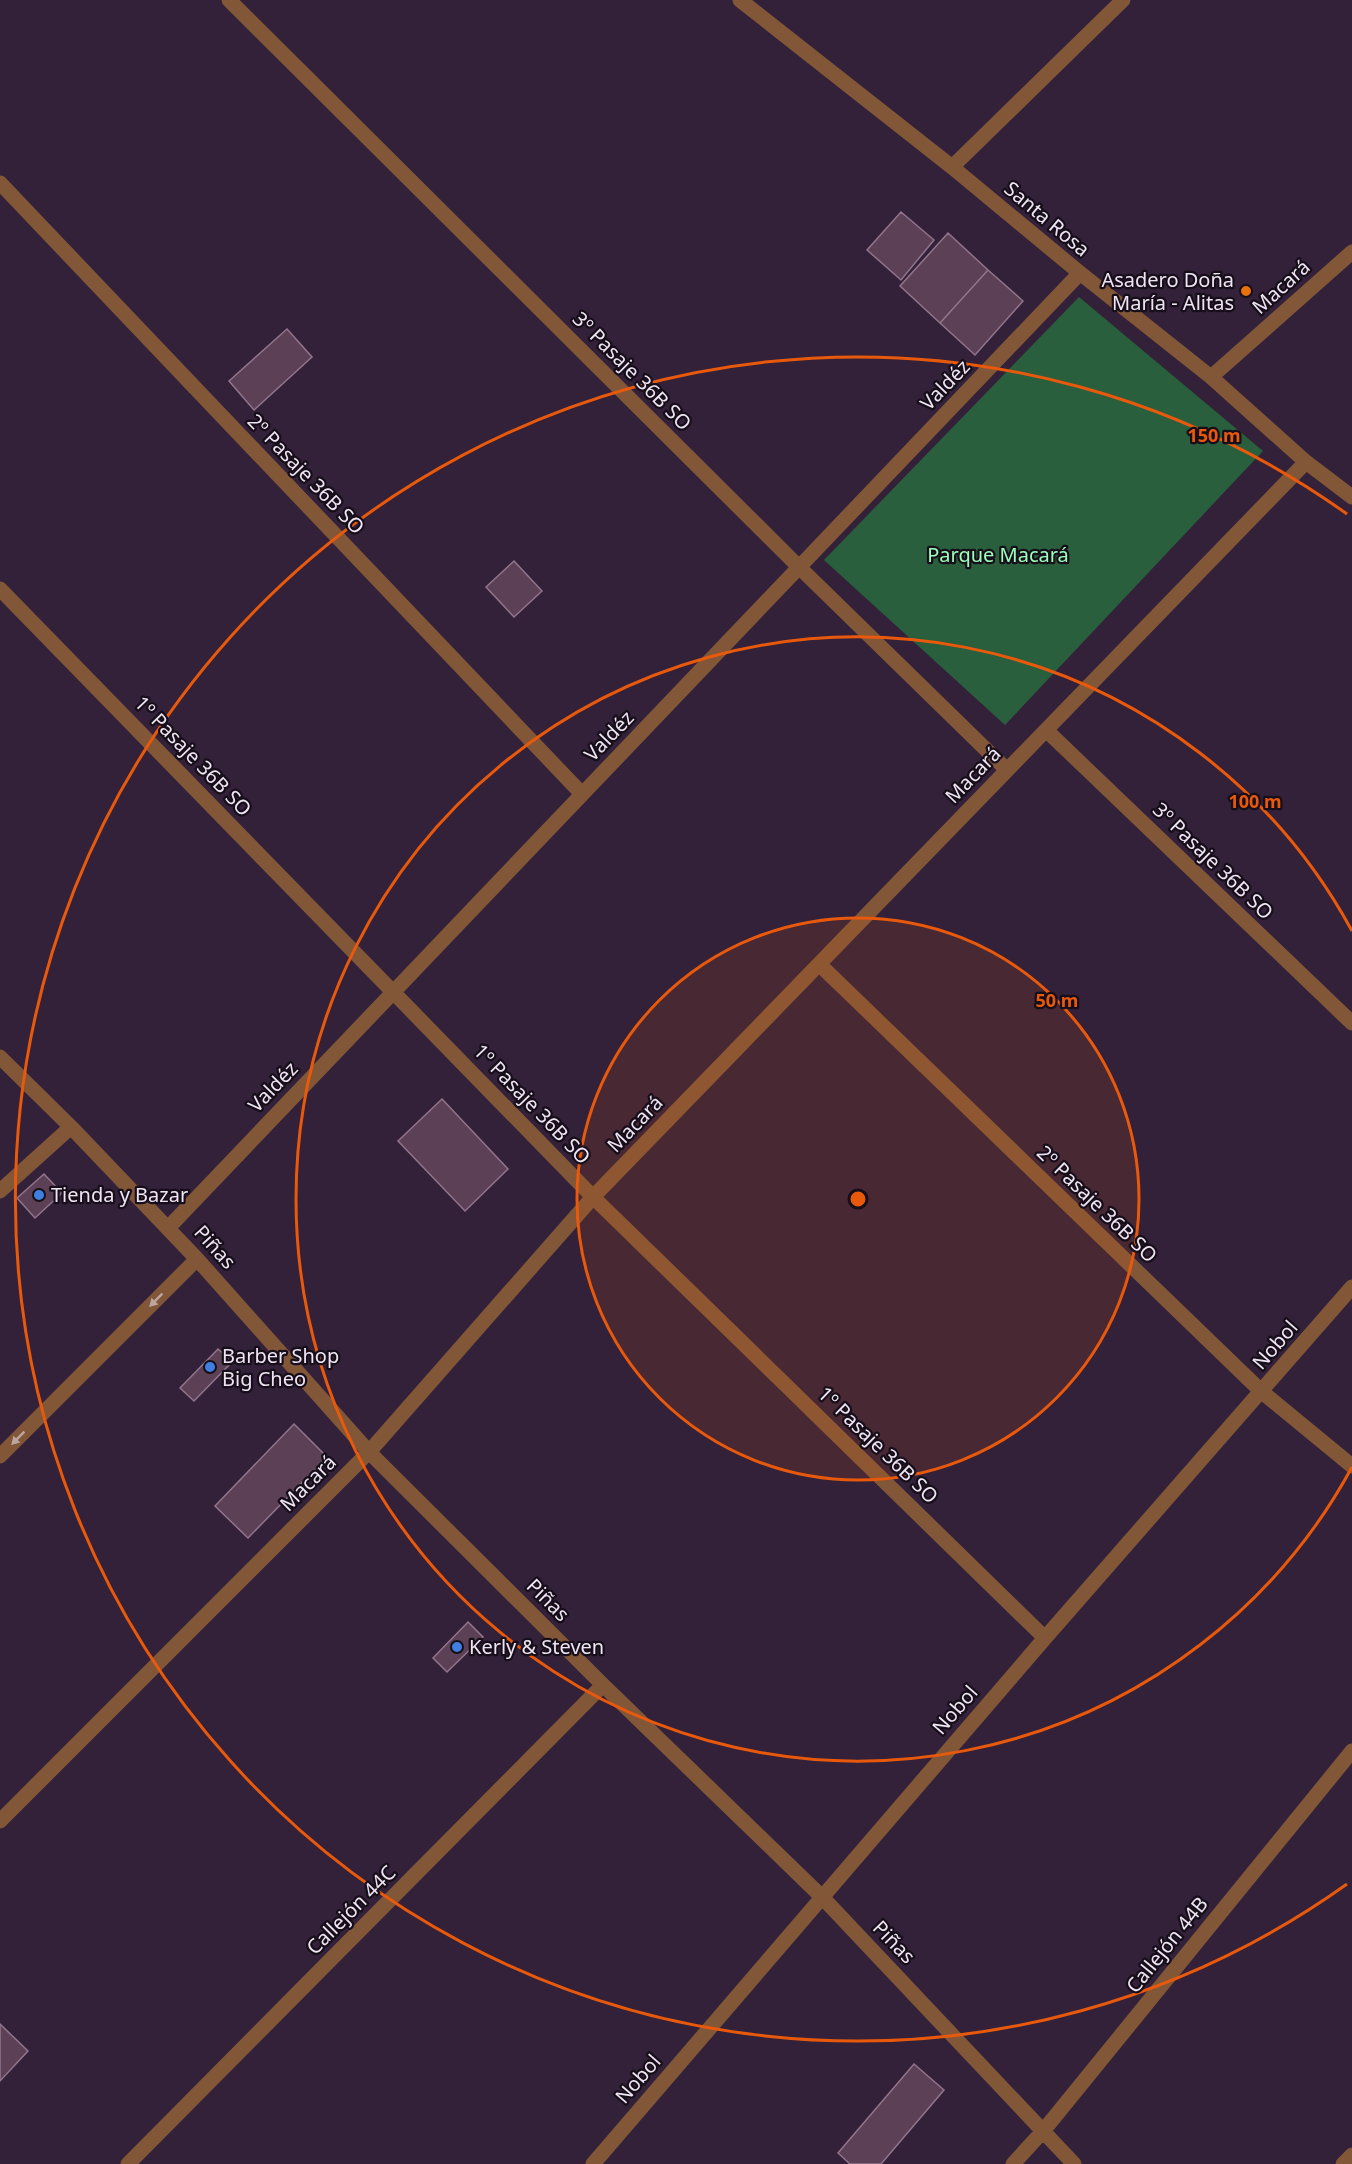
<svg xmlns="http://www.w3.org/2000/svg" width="1352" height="2164" font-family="'Noto Sans',sans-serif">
  <rect width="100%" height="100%" fill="#322139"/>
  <path fill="#2a5f3d" d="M1079,297L1263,451L1005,725L824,560Z"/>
  <path fill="#5c4156" stroke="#92758c" stroke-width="1.5" d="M901,212L934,240L901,280L867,250Z
    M948,233L988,270L940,323L900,286Z
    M988,270L1023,301L975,355L940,323Z
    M287,329L312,357L254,410L229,381Z
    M514,561L542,591L514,617L486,587Z
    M442,1099L508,1169L465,1211L398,1141Z
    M44,1174L62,1193L35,1218L17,1198Z
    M218,1349L232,1362L194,1401L180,1388Z
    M294,1424L327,1457L248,1538L215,1506Z
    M468,1622L483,1637L447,1672L433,1658Z
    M0,2024L28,2051L0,2081Z
    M914,2064L944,2090L881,2164H850L838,2153Z"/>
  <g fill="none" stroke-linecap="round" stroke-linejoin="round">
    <path stroke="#825738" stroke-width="15" d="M229,0L799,567L1007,770
      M740,0L952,167L1080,273L1211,377L1306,462L1352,497
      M952,167L1123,0
      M0,183L582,794
      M1211,377L1352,252
      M0,589L593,1197L1045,1638
      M1046,730L1352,1023
      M819,964L1262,1392L1352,1466
      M0,1057L71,1127L197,1259L369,1452L603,1685L822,1897L1074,2164
      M0,1191L71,1127
      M168,1228L1080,273
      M0,1456L197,1259
      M0,1821L369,1452L593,1197L1306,462
      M128,2164L603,1685
      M593,2164L1045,1638L1352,1287
      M1013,2164L1044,2130L1352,1751
      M1343,2164L1352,2155"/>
  </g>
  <defs><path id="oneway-solid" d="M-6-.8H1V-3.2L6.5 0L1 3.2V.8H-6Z" transform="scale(1.5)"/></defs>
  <g fill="#bea59f">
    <use href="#oneway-solid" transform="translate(156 1300) rotate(135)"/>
    <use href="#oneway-solid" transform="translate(18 1438) rotate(135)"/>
  </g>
  <circle cx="858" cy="1199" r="281" fill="#e8590c" fill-opacity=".12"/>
  <g fill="none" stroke="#e8590c" stroke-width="3">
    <circle cx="858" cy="1199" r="281"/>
    <path d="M1352 1467A562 562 0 1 1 1352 931"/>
    <path d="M1347 1884A842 842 0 1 1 1347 514"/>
  </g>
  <circle fill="#e8710a" stroke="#160e19" stroke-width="2" cx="1246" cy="291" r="6"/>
  <g fill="#3f7fe0" stroke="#160e19" stroke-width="2">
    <circle cx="39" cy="1195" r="6"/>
    <circle cx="210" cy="1367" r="6"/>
    <circle cx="457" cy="1647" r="6"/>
  </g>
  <g text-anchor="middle" stroke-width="4.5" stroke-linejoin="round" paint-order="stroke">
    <g font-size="20" fill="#efe4f4" stroke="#160e19">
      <text transform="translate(1047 219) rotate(40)" y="7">Santa Rosa</text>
      <text transform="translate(1281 287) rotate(-42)" y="7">Macará</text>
      <text transform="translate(632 371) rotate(45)" y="7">3º Pasaje 36B SO</text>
      <text transform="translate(945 385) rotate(-46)" y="7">Valdéz</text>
      <text transform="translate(306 474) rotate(46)" y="7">2º Pasaje 36B SO</text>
      <text transform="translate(609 736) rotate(-46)" y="7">Valdéz</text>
      <text transform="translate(193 756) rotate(46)" y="7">1º Pasaje 36B SO</text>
      <text transform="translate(973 775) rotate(-46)" y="7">Macará</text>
      <text transform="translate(1213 861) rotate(44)" y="7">3º Pasaje 36B SO</text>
      <text transform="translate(273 1087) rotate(-46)" y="7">Valdéz</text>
      <text transform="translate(532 1104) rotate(46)" y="7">1º Pasaje 36B SO</text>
      <text transform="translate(635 1124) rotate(-46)" y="7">Macará</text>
      <text transform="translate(1097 1204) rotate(44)" y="7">2º Pasaje 36B SO</text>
      <text transform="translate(215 1247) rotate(48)" y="7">Piñas</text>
      <text transform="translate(1275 1345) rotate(-49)" y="7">Nobol</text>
      <text transform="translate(878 1445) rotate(44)" y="7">1º Pasaje 36B SO</text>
      <text transform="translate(308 1483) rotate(-45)" y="7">Macará</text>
      <text transform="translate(548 1600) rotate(45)" y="7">Piñas</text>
      <text transform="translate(955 1710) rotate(-49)" y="7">Nobol</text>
      <text transform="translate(351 1910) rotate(-45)" y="7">Callejón 44C</text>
      <text transform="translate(894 1942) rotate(46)" y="7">Piñas</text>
      <text transform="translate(1167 1945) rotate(-51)" y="7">Callejón 44B</text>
      <text transform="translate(638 2079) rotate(-49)" y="7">Nobol</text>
    </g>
    <g font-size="20" fill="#efe4f4" stroke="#160e19" text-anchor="start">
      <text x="1234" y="287" text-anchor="end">Asadero Doña<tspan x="1234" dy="23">María - Alitas</tspan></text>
      <text x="51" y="1202">Tienda y Bazar</text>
      <text x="222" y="1363">Barber Shop<tspan x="222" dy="23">Big Cheo</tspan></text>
      <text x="469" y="1654">Kerly &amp; Steven</text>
    </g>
    <g font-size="20" fill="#9bfebb" stroke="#160e19">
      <text x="998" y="562">Parque Macará</text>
    </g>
  </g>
  <circle cx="858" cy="1199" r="9" fill="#e8590c" stroke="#160e19" stroke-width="3"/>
  <g font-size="18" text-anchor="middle" font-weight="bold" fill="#e8590c" stroke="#160e19" stroke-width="4.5" stroke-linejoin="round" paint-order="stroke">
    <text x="1214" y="442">150 m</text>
    <text x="1255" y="808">100 m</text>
    <text x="1057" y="1007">50 m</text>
  </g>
</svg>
